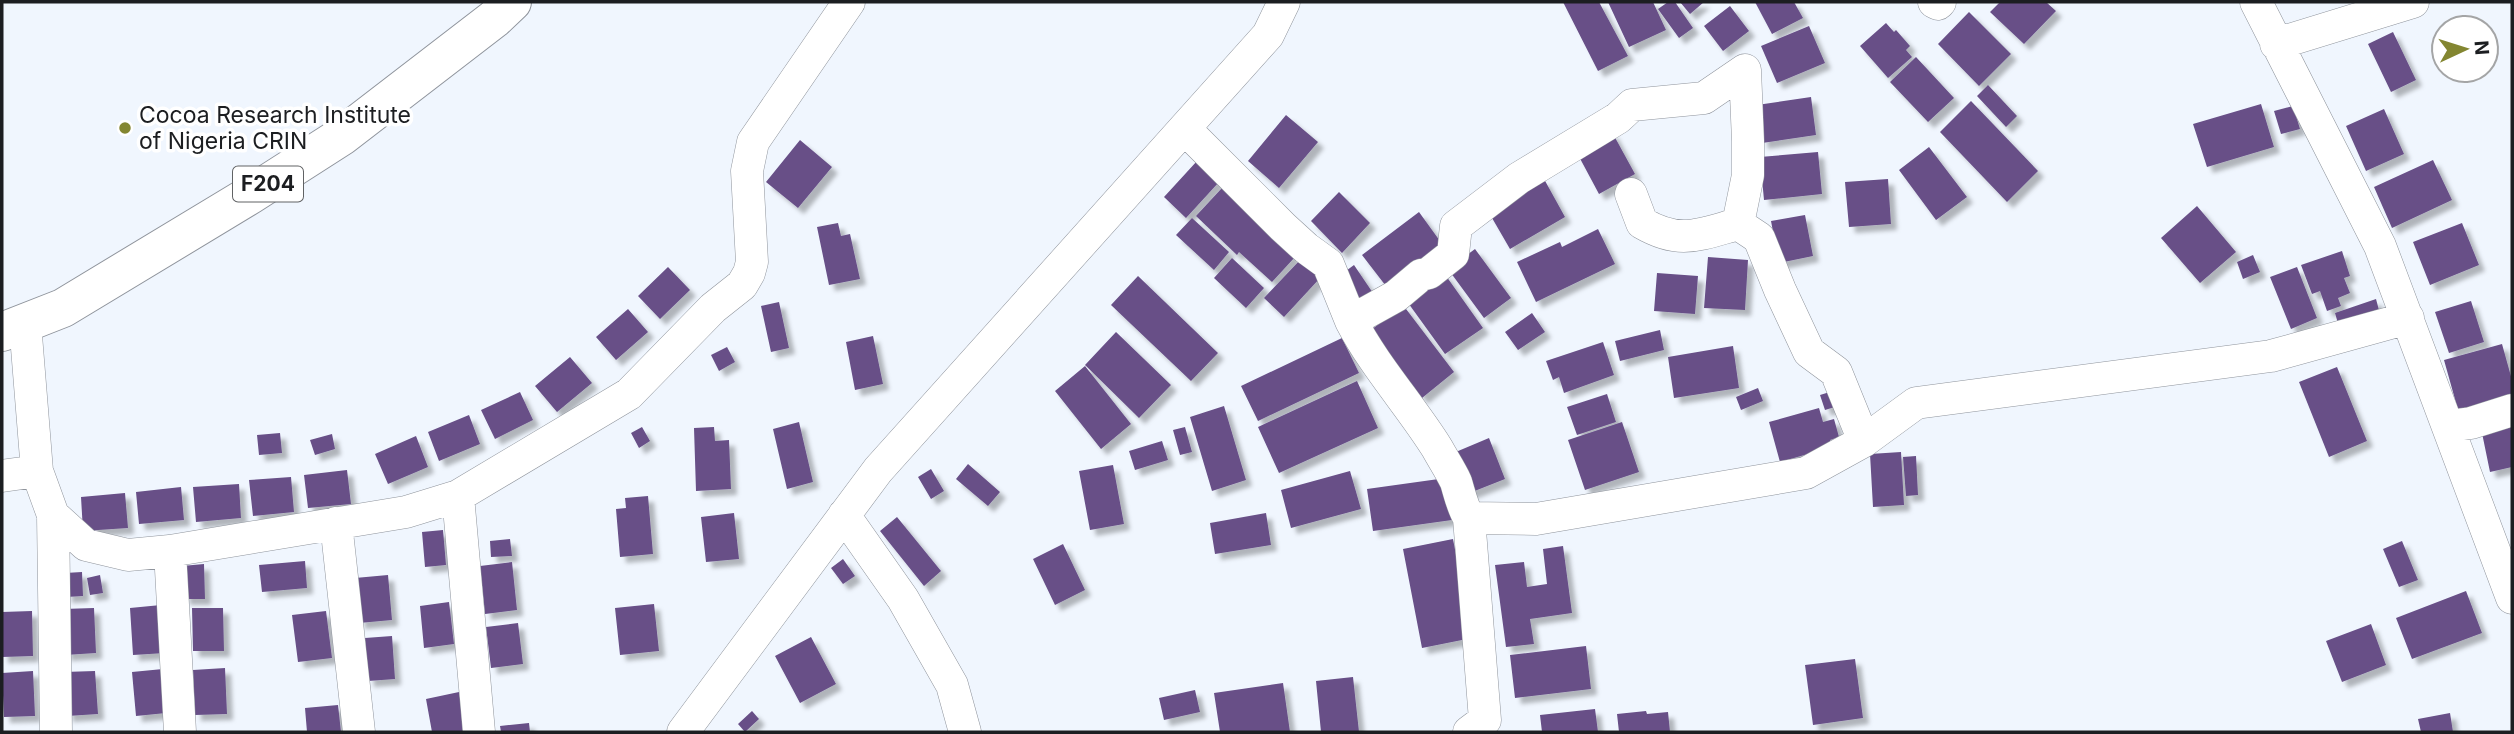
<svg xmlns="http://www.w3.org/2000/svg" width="2514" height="734" font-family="Inter,sans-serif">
  <defs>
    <filter id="shadow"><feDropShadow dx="6" dy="6" stdDeviation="2" flood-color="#0004"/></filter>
  </defs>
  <rect width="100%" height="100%" fill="#f0f6fe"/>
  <path fill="#674f87" filter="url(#shadow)" d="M1563,2H1599L1628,56L1598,71Z
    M1608,2H1653L1666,30L1629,47Z
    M1668,2H1675L1693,28L1679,38L1658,9Z
    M1680,2H1704L1690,14Z
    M1755,2H1794L1803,18L1772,34Z
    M2000,2H2046L2056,11L2024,44L1990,12Z
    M1730,6L1749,31L1723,51L1704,26Z
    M1969,12L2011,54L1979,86L1938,44Z
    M1886,23L1894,32L1896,30L1910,46L1906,50L1912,57L1888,78L1860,46Z
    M1809,26L1825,63L1777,83L1761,46Z
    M2393,32L2416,80L2391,92L2368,44Z
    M1916,57L1954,98L1928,122L1890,82Z
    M1988,85L2017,116L2006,127L1977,96Z
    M1811,97L1816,135L1762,143L1757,105Z
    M1971,101L2038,171L2007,202L1940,132Z
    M2261,104L2274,147L2207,167L2193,124Z
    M2293,106L2300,129L2281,134L2274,111Z
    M2384,109L2404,154L2366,171L2346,126Z
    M1286,115L1318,142L1279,188L1248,161Z
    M1612,132L1635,174L1599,194L1576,151Z
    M800,140L832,167L798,208L766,182Z
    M1929,147L1967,197L1936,220L1899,170Z
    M1818,152L1822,194L1764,200L1760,157Z
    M2433,160L2452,200L2392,228L2374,187Z
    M1197,161L1219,182L1186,218L1164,197Z
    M1544,179L1565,217L1510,249L1488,211Z
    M1888,179L1891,224L1849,227L1845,182Z
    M1222,188L1295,257L1272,282L1239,252L1237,255L1196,216Z
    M1339,192L1370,223L1342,253L1311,221Z
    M2197,206L2236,252L2200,283L2161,238Z
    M1419,212L1445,248L1389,290L1362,255Z
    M1805,215L1813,256L1779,263L1771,221Z
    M1192,218L1229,252L1214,270L1176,235Z
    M838,223L841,236L850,234L860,279L829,285L817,227Z
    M2462,223L2479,265L2430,285L2413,242Z
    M1598,229L1615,264L1536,302L1517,262L1560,242L1562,247Z
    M1475,249L1511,298L1484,318L1448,269Z
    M2342,251L2350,276L2344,278L2350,293L2338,298L2341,306L2327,311L2320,291L2312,294L2301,265Z
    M2253,255L2260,272L2243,279L2237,262Z
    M1708,257L1748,260L1745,310L1704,308Z
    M1232,258L1264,288L1246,308L1214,278Z
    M1301,259L1321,277L1284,317L1264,298Z
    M1354,265L1375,296L1359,306L1339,276Z
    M668,267L690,290L660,319L638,296Z
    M2297,267L2317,318L2291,329L2270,277Z
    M1444,273L1483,328L1445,354L1406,300Z
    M1657,273L1698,276L1695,314L1654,311Z
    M1138,276L1218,353L1191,381L1111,305Z
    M2376,299L2380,314L2339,327L2335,313Z
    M2471,301L2484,342L2449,353L2435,312Z
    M779,302L789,348L771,352L761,306Z
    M1403,305L1454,372L1422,398L1371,330Z
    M628,309L648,332L616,360L596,337Z
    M1532,313L1545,332L1518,350L1505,332Z
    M1660,330L1664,350L1620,361L1615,341Z
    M1116,332L1171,385L1139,418L1085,365Z
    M873,336L883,384L855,390L846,342Z
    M1342,338L1359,373L1258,421L1241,386Z
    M1603,342L1614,375L1564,393L1559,377L1553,380L1546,361Z
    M2502,344L2512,380V395L2458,410L2444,360Z
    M1733,346L1739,388L1674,398L1668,357Z
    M727,347L735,362L719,371L711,355Z
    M570,357L592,383L557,412L535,386Z
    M1085,366L1131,424L1101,449L1055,391Z
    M2337,367L2367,441L2329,457L2299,382Z
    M1357,381L1378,428L1279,473L1258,427Z
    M1758,388L1763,401L1741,410L1736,397Z
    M1833,391L1838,406L1825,410L1820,395Z
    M520,392L533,420L495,439L481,410Z
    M1607,394L1616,422L1577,435L1567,407Z
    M1224,406L1246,480L1212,491L1190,417Z
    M1819,408L1823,422L1834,419L1839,437L1830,440L1832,447L1780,462L1769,422Z
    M469,415L480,444L439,461L428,432Z
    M799,422L813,482L787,489L773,429Z
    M1622,422L1639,472L1585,490L1568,440Z
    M2512,426V467L2490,472L2482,433Z
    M642,427L650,441L639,448L631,433Z
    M714,427L715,441L729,440L731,489L696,491L694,428Z
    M1185,427L1192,452L1180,455L1173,430Z
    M280,433L282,453L259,455L257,435Z
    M332,434L335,449L315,455L310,440Z
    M416,436L428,467L388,484L375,454Z
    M1489,438L1505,479L1467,494L1451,454Z
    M1162,441L1168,460L1135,470L1129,451Z
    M1901,452L1904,505L1873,507L1870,454Z
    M1916,456L1918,495L1906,496L1903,457Z
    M968,464L1000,492L988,506L956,479Z
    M1113,465L1124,524L1090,530L1079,471Z
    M931,469L944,491L931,499L918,477Z
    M347,470L351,504L308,508L304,475Z
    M1350,471L1361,509L1291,528L1281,490Z
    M291,477L294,512L253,516L249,480Z
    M1446,478L1452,520L1373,531L1367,489Z
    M239,484L241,518L196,522L193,487Z
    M181,487L184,520L139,524L136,492Z
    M125,493L128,528L83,531L81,497Z
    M648,496L653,554L620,557L616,509L626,508L625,498Z
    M734,513L739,559L706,562L701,517Z
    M1266,513L1271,545L1215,554L1210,523Z
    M897,517L941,571L924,586L880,531Z
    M443,530L446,565L425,567L422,532Z
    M510,539L512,556L491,557L490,541Z
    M1453,539L1472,638L1422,648L1403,549Z
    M2402,541L2418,580L2399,587L2383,549Z
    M1063,544L1085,590L1055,605L1033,559Z
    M1563,546L1572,613L1530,619L1534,644L1506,647L1495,565L1524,562L1527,587L1547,584L1543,549Z
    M843,559L855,576L843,584L831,568Z
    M305,561L307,588L262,592L259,565Z
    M512,562L517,610L485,614L480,566Z
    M204,564L205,599H184L182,566Z
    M82,572L83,596L66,597L65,573Z
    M100,575L103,593L90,595L87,578Z
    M388,575L392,620L359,623L355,578Z
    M2466,591L2482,633L2412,659L2396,618Z
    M449,602L454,644L424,648L420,606Z
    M654,604L659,651L620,655L615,608Z
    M161,605L165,653L133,655L130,608Z
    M94,608L96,653L65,655L63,609Z
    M192,608H223L224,651H193Z
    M32,611L33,656L2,657V612Z
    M326,611L332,658L298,662L292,615Z
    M518,623L523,664L491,668L486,627Z
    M2371,624L2386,665L2342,682L2326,641Z
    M392,636L395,679L368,681L365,638Z
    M811,637L836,684L800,703L775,656Z
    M1586,646L1591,689L1515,698L1510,655Z
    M1855,659L1863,718L1813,725L1805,665Z
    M225,668L227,714L195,715L193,670Z
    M163,669L166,713L136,716L132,672Z
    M33,671L35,716L4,717L2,673Z
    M95,671L98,714L67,716L64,672Z
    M1353,677L1359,732H1321L1316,681Z
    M1283,683L1290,732H1220L1214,693Z
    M1195,690L1200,712L1164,720L1159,698Z
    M459,692L466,732H432L426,699Z
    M338,705L341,732H307L305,708Z
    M1595,709L1598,732H1542L1540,715Z
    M752,711L759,719L745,732L738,724Z
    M1646,711L1647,714L1668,712L1670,732H1619L1617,714Z
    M2450,713L2453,732H2421L2418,719Z
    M529,723L530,732H501L500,726Z"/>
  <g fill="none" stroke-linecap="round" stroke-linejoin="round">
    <g stroke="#8f949c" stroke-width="33">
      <path id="minor" d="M1934,2L1938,4L1940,2
        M2256,2L2380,246L2512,598
        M2276,44L2413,2
        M1185,129L1283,227L1306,248L1328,264L1351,321L1396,296L1421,275L1429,273L1453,254L1456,226L1519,178L1618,118L1632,105L1704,98L1745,70L1748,141V175L1738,224
        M1631,194L1642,223C1680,245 1698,235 1738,224L1759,238L1780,290L1809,352L1836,372L1864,441
        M1351,321C1375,367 1410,405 1437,448C1443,459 1451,471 1456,482C1460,495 1462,506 1469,518
        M2449,426L2471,423L2512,410
        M37,471L53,515L86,545L128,555L170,551L406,512L458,496L629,394L713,308L742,285L749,273L752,262L747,171L753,142L849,2
        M2,476L37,471L25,323
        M458,496L479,732
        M53,515L56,732
        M844,515L903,599L952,685L965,732
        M336,523L359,732
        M170,551L180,732
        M683,732L878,470L1268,35L1284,2
        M1469,732L1485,720L1469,518L1536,519L1806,473L1864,441L1916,403L2271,356L2408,318"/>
    </g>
    <g stroke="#8f949c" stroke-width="40">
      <path id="major" d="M2,332L63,308L250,195L342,136L494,19L512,2"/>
    </g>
    <use href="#minor" stroke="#fff" stroke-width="32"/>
    <use href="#major" stroke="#fff" stroke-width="38"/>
  </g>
  <circle fill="#838631" stroke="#fff" stroke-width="2.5" cx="125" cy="128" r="7"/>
  <g text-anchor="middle" stroke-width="7" stroke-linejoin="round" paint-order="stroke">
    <rect fill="#fff" stroke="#606264" stroke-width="2" x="233" y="166.5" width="70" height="35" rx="5"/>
    <g font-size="21" font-weight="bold" fill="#1c1e21">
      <text x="268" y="191">F204</text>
    </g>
    <g font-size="23" fill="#1c1e21" stroke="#fff" text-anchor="start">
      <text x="139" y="123">Cocoa Research Institute<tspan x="139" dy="26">of Nigeria CRIN</tspan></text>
    </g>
  </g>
  <rect width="2514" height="734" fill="none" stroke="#1c1e21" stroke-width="7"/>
  <g transform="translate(2465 49) rotate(86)"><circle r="33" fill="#ffffff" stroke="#a4a5a6" stroke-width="2"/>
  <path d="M0-5L12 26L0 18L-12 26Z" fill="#838631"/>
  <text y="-10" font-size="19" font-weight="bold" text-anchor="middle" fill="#1c1e21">N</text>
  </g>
</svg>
